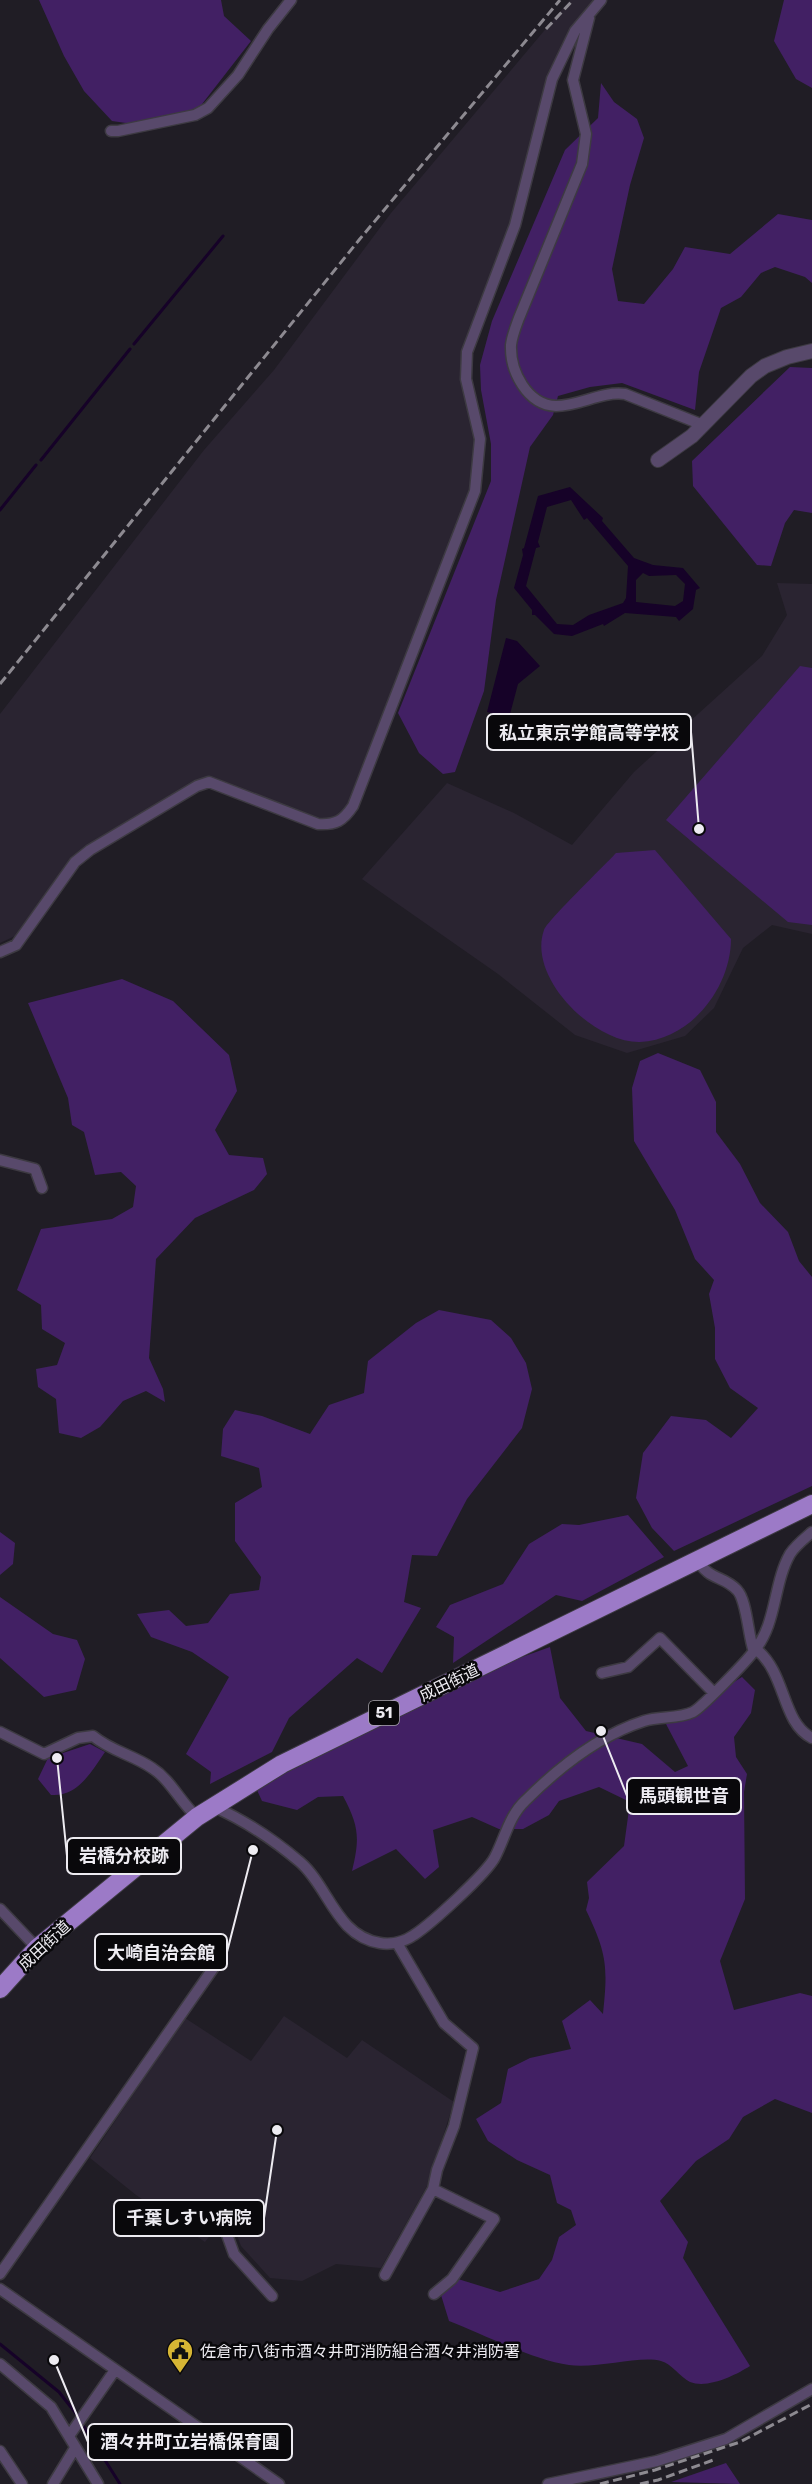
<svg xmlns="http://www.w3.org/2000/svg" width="812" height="2484" font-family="Rubik,'Noto Sans JP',sans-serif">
  <rect width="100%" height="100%" fill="#201d25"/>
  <path fill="#2a2431" d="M570,0H596L563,42L549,76L521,195L467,337L462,357V375L475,443L472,484L346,807L342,815L327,822L212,779L68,862L15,936L0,943V714L204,450L274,370L391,213Z
    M777,583L812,584V934L772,925L743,948L714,1008L685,1036L627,1053L575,1035L498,974L362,879L447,783L514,813L572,845L634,772L762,656L787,615Z
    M284,2016L347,2058L362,2040L454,2102L427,2186L381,2268L336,2264L302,2281L270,2278L241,2246L228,2212L205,2242L136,2195L90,2158L185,2018L251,2061Z"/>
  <path fill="#422064" d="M39,0H221L224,16L251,41L199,108L140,125L112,121L84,91L64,56Z
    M784,0H812V88L796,79L774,41Z
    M601,83L614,102L637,119L644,138L630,185L612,269L618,301L644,304L673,269L685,247L730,254L778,214L812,220V283L805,277L775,267L761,273L741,297L721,308L699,372L695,410L622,383L590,387L558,396L553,415L530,447L496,600L484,691L455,772L443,774L419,753L398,713L491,481V444L481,390L480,365L492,321L565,150L598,118Z
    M790,367L812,368V513L794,510L785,523L771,566L757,565L693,486L692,461Z
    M800,666L812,668V925L788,922L666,820Z
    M655,850L731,939C731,987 691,1040 640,1042C593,1043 527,977 544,930C548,920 604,866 616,853Z
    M122,979L173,1001L229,1055L237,1091L215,1130L229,1155L263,1158L267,1174L254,1190L195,1218L156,1259L149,1358L163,1389L165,1402L146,1391L123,1401L100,1427L81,1438L59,1433L56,1399L38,1387L36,1369L57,1365L65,1343L42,1329L41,1305L17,1290L41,1229L112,1219L133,1207L136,1186L121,1172L95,1175L84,1132L72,1125L68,1098L28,1003Z
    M658,1053L700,1070L716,1102V1132L740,1164L760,1203L788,1232L799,1261L812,1277V1486L674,1551L652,1528L636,1498L643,1453L671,1416L706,1420L731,1438L758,1408L730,1388L715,1359V1328L709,1294L714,1280L695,1259L675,1210L634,1141L632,1088L640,1061Z
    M439,1310L491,1320L511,1338L526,1363L532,1389L522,1428L467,1499L437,1556L412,1555L404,1602L421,1608L382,1673L357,1658L289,1718L272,1752L210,1784L211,1772L186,1754L229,1677L192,1652L151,1637L137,1614L169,1610L186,1626L208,1623L230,1594L259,1590L261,1577L235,1541V1503L262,1487L259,1468L221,1456L223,1429L235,1410L262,1416L310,1434L329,1405L364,1393L368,1361L416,1323Z
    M628,1515L664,1557L582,1601L556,1595L453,1663L454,1637L436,1627L450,1605L503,1584L529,1544L562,1524L579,1525Z
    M0,1532L15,1543L13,1564L0,1575Z
    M0,1597L53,1634L77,1640L85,1659L76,1690L44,1697L0,1658Z
    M550,1647L560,1698L586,1731L642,1744L675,1772L688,1766L666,1724L742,1677L755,1690L751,1713L734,1737L736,1757L747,1774L744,1792L745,1899L720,1961L734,2010L800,1993L812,1996V2113L775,2099L743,2117L729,2139L696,2161L660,2201L688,2242L683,2258L750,2366C736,2375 708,2389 690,2382C680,2377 672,2364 661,2361C640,2355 597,2369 569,2365C533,2360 485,2335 449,2321L441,2295L458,2279L500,2292L539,2279L552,2260L559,2237L576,2225L571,2210L557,2203L550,2175L517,2160L488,2141L476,2119L501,2103L508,2069L530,2058L571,2049L562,2021L590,2000L603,2014C608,1966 607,1954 586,1910L589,1898L587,1882L624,1846L630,1802L599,1787L559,1801L549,1815L523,1829H499L472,1817L433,1830L439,1867L425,1879L396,1849L352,1871C360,1838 359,1826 343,1796L318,1797L297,1810L262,1801L256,1788L483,1671Z
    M90,1744L105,1752C91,1772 78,1797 51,1795L38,1779L48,1758Z
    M726,2463L740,2484L671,2482Z"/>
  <path fill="#160228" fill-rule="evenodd" d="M570,487L603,518L602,521L634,558L653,565L683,568L700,588L696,590L693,609L679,621L676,617L625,613L604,626L603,624L572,636L554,634L535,615H532V610L514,588L523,555L522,549L524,548L538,496ZM571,500L584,520L587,518L628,566L626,598L623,603L589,615L573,625L557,624L526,586L536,548L540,547L538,542L547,507ZM643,573L649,576L676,575L685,584L683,601L675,606L636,602V580Z
    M506,638L517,641L540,666L518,684L509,718L487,712Z"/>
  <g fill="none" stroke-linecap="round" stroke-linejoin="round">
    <path stroke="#160228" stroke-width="3" d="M134,344L223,236
      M41,460L130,349
      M0,510L36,465
      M0,2344L59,2392L78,2416
      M81,2422L120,2484"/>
    <g stroke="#3d3a42" stroke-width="13">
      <path id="minor" d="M589,18L573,80L586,134L582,164L519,318C516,326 512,336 511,345C510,371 527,405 556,406C580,406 601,391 625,394L703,425
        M111,131H118L195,115L208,108L238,75L268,29L291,0
        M0,952L16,945L75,862L90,850L197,786L209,782L318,824C336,825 343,821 353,806L475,491L480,439L466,379L467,352L515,225L552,79L575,31L601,0
        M0,1160L35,1169L42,1188
        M697,1559C709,1581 723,1575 737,1590C747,1600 748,1636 754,1652
        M756,1649C787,1674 781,1722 812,1738
        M602,1673L628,1667L660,1638L713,1692
        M0,1732L44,1754L78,1738L93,1736C111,1751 133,1755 152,1768C171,1780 180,1802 197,1817
        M212,1806C242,1819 274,1840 300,1862C329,1887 336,1936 380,1943C391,1945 404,1942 414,1935C431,1924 487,1873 495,1857C505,1838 509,1816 525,1801C558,1768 600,1735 644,1721C659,1716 679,1719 693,1712C701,1708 747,1661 754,1651C777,1624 773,1584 790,1554C795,1546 805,1538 812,1532
        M0,1909L37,1948
        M433,2189L494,2219L452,2279L434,2294
        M225,2229L234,2254L272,2296
        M0,2274L219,1960
        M385,2275L433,2189L437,2170L454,2126L473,2048L444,2023L397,1943
        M0,2289L279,2484
        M0,2364L51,2407L98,2484
        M69,2436L115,2370
        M0,2451L22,2484
        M53,2484L75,2448
        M548,2484L657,2461L726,2439L812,2389"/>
    </g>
    <g stroke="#3d3a42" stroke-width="16">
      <path id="tertiary" d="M658,460L692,436L751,376L765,366L787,357L812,351"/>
    </g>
    <g stroke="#3d3a42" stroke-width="20">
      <path id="trunk" d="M0,1989L37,1948L197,1817L282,1764L812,1504"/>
    </g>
    <use href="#minor" stroke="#58496b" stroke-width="10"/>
    <use href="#tertiary" stroke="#58496b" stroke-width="14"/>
    <use href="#trunk" stroke="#9c7ac7" stroke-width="18"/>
    <path stroke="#8d8a91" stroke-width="3" stroke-dasharray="9 4.5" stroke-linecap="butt" d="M546,29L573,0
      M0,684L359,240L560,0
      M600,2484L655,2470L740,2442L812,2404
      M640,2484L658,2480L716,2459"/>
  </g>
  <defs>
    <g id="civic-pin" transform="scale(1.35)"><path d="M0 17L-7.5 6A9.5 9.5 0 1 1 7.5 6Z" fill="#d6b534" stroke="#09080b"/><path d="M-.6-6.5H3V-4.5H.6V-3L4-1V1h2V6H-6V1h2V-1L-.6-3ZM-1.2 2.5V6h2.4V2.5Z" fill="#111"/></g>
  </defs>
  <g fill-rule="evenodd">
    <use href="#civic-pin" x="180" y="2351"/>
  </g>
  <g text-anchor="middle" stroke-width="5" stroke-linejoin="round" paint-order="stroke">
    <rect fill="#09080b" stroke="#a9a7ac" stroke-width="1.5" x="369" y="1701" width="30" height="24" rx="4.5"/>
    <g font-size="15" font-weight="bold" fill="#edebf1">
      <text x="384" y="1718">51</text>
    </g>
    <g font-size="16" fill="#edebf1" stroke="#09080b">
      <text transform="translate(449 1682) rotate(-26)" y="6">成田街道</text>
      <text transform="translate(44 1945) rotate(-43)" y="6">成田街道</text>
    </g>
    <g font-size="16" fill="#edebf1" stroke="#09080b" text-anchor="start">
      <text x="200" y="2357">佐倉市八街市酒々井町消防組合酒々井消防署</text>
    </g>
  </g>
  <path fill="none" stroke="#edebf1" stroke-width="2" d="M699 829L691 732M601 1731L627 1796M57 1758L67 1856M253 1850L227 1952M277 2130L264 2218M54 2360L88 2442"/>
  <g fill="#edebf1" stroke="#09080b" stroke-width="2">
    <circle cx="699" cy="829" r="6"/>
    <circle cx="601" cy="1731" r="6"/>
    <circle cx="57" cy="1758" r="6"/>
    <circle cx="253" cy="1850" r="6"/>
    <circle cx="277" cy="2130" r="6"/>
    <circle cx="54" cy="2360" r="6"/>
  </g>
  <g fill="#09080b" stroke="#edebf1" stroke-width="2">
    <rect x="487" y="714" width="204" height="36" rx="6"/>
    <rect x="627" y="1778" width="114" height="36" rx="6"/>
    <rect x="67" y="1838" width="114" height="36" rx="6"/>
    <rect x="95" y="1934" width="132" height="36" rx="6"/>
    <rect x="114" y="2200" width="150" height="36" rx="6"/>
    <rect x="88" y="2424" width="204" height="36" rx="6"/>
  </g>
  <g font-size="18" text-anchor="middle" font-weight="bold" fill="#edebf1">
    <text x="589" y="739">私立東京学館高等学校</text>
    <text x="684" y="1802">馬頭観世音</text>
    <text x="124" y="1862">岩橋分校跡</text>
    <text x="161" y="1959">大崎自治会館</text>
    <text x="189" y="2224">千葉しすい病院</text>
    <text x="190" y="2448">酒々井町立岩橋保育園</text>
  </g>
</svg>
